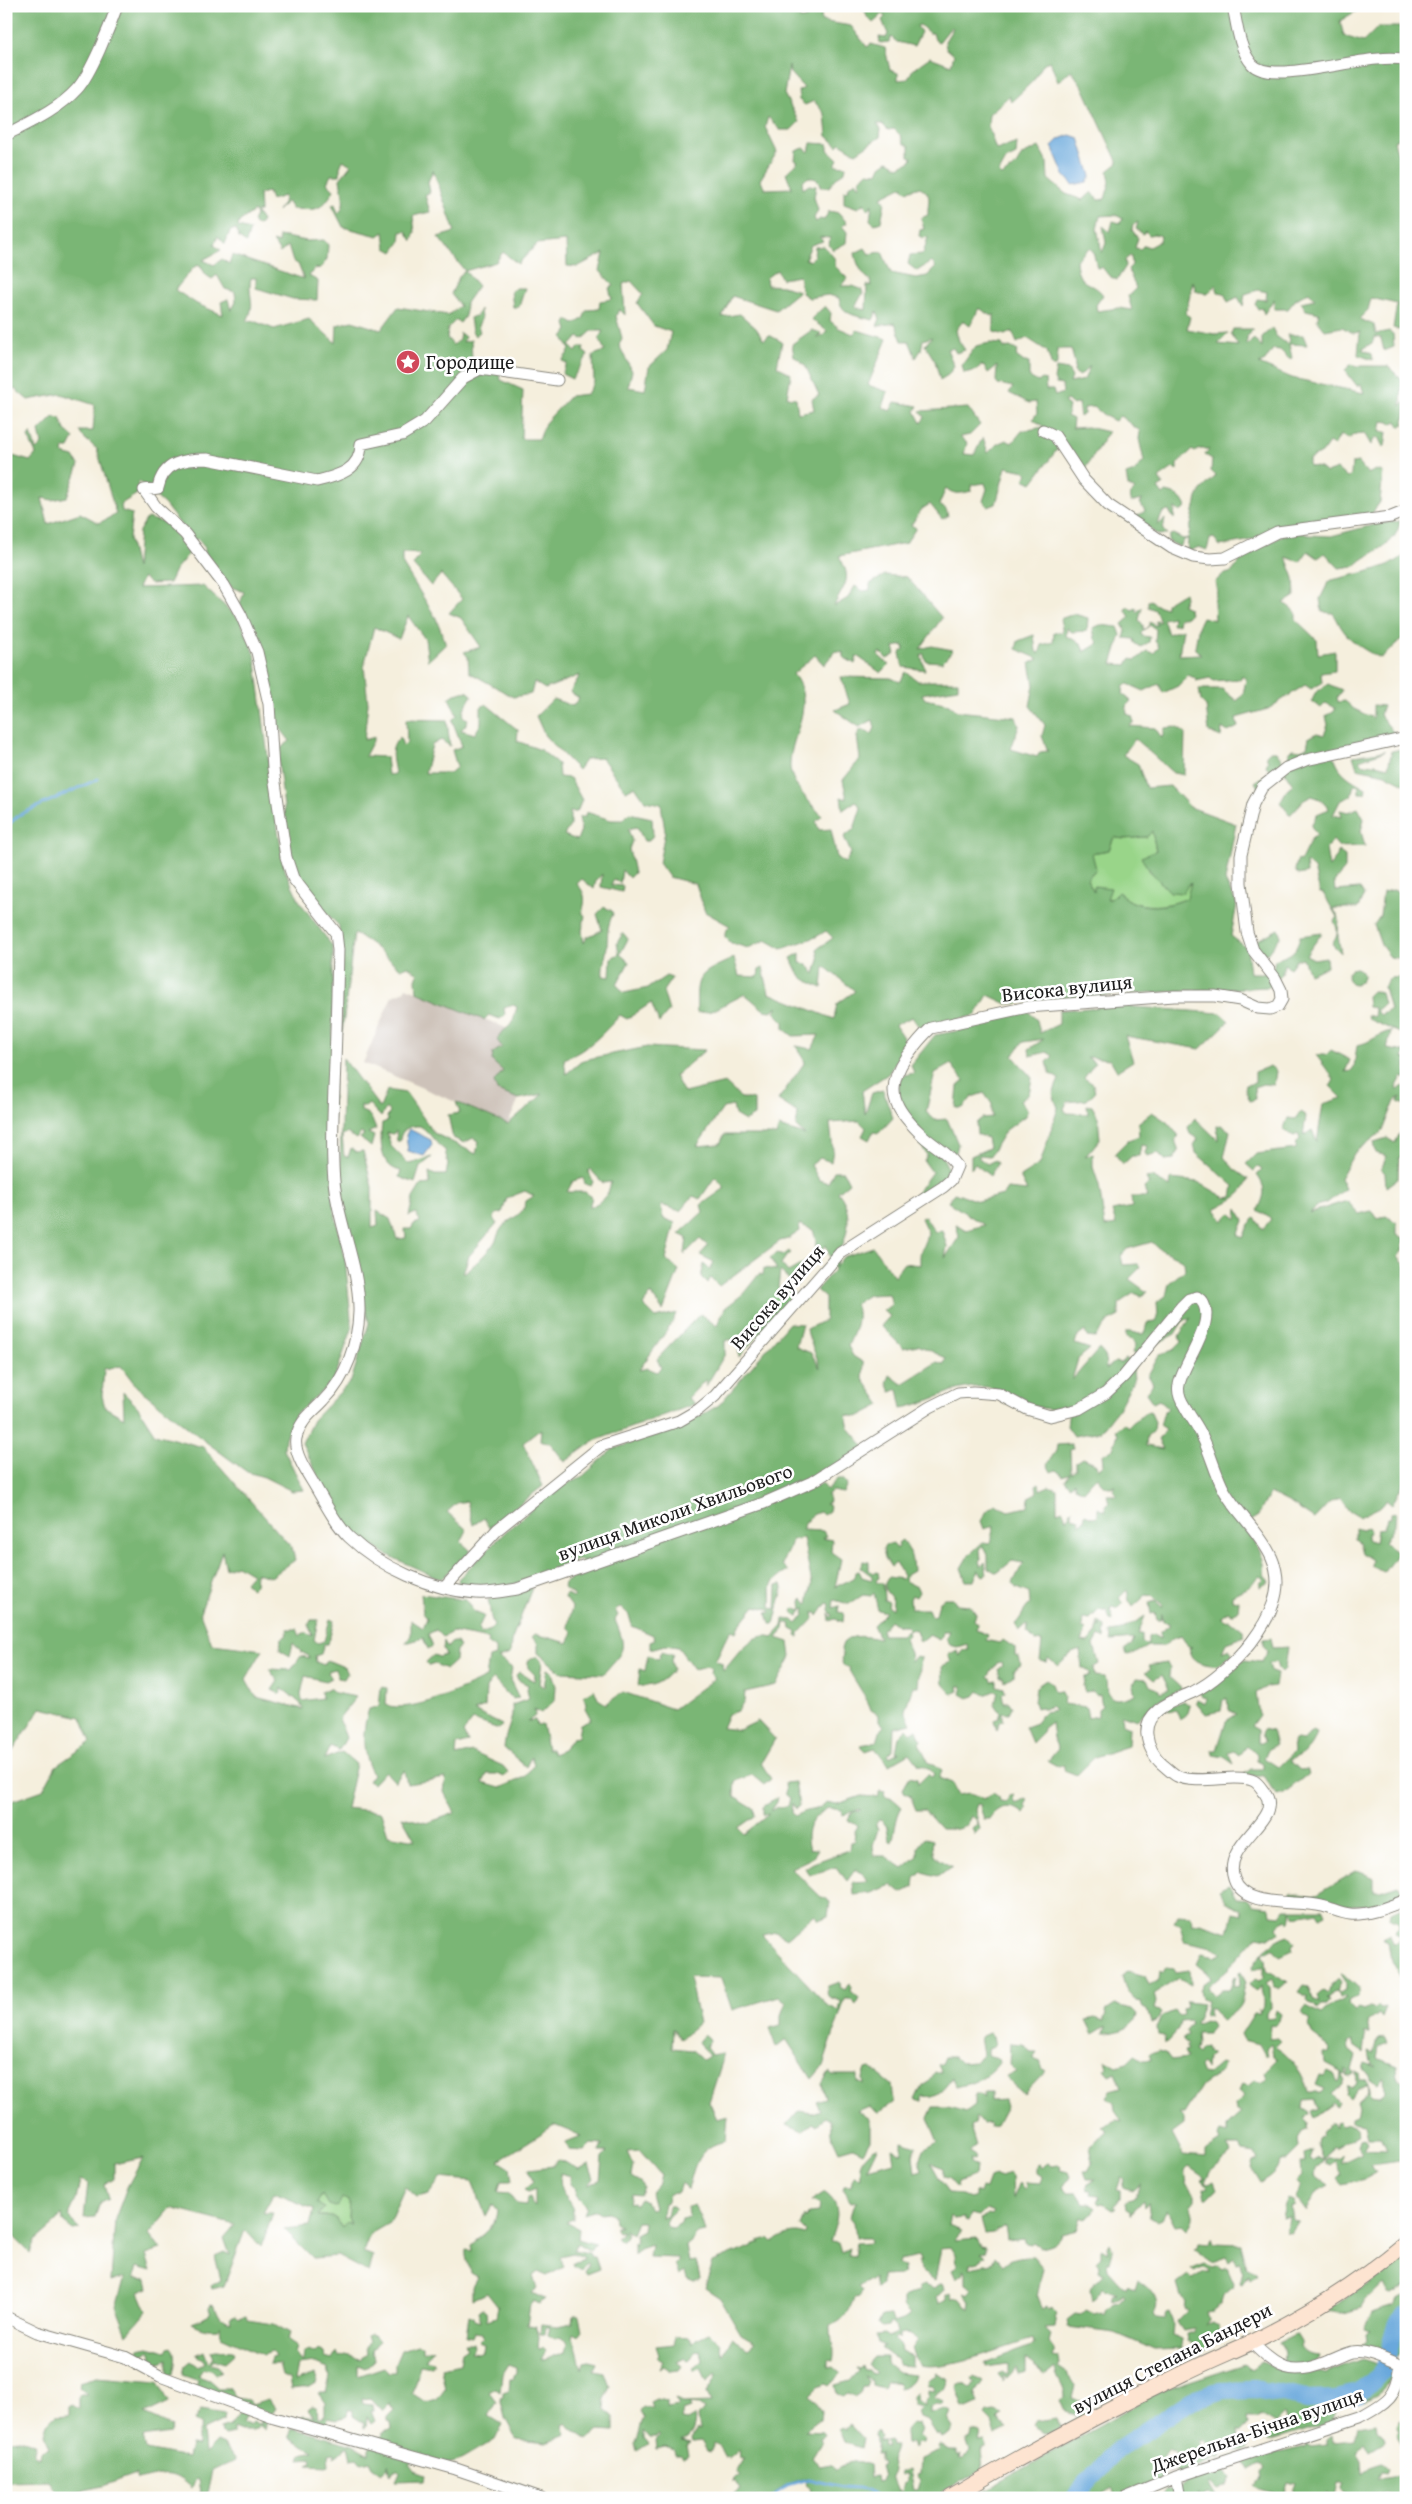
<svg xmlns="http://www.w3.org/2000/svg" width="1412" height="2504" font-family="'Gentium Book Plus',serif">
  <rect width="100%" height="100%" fill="#fff"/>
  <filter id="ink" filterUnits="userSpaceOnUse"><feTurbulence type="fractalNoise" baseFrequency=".02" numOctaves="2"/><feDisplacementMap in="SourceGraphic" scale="10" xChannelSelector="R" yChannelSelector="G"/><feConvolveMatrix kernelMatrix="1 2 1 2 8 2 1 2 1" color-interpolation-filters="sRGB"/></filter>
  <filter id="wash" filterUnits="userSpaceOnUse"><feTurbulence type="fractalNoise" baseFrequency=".0096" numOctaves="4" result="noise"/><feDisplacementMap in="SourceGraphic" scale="20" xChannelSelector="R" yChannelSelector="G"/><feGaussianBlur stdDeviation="1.12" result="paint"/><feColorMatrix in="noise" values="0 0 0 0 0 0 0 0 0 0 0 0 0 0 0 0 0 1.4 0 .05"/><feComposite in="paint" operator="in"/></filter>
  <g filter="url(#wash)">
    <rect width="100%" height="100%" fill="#f5efdd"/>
    <path fill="#cdc2b9" d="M406,987L543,1043L508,1124L363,1063L392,996L403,992Z
      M1171,2461L1174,2471L1160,2476L1156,2465Z"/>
    <path fill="#99d589" stroke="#5a7852" d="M1152,830L1156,851L1148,871L1156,875L1163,886L1192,883L1187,898C1173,905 1151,908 1135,903C1129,901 1123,896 1118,892L1111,899L1094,894L1087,879L1096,869L1091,853L1109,850L1114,837C1124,841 1136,837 1147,837Z
      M322,2194L328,2205L342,2197L350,2201L348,2217L351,2225L342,2228L327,2216H317V2203Z"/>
    <path fill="#7ab675" stroke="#4b6948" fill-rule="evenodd" d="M6,6H791L790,12L799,13L800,19L806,18L802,10L806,6H822L821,21L851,26L867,47L871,44L885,48L890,70L898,73V80L908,79L913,69L930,57L951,65L954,55L946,48L945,41L953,28L951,27L939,42L935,40L933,33H929L920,25L917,26L921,32L914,46L897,42L891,37L889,42L880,43L879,37L886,38L888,34L882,20L885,17L883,14L873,23L867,17L865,11L872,6H1364L1340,21L1344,36L1363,42L1378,27H1406V109L1403,110L1406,117V135L1394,141L1399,158L1406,161V332L1393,328L1397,304L1371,298L1368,310L1359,319L1374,325L1376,334L1389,331L1393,334L1394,347L1384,351L1381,338L1375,337L1372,343L1362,349L1372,354L1373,360L1358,355L1360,332L1353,333L1342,327L1325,330L1317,320L1319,313L1306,310L1301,302L1315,299L1309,292L1296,299L1288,309H1274V299L1264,314L1262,308L1258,309L1255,304L1257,299L1266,300L1267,292L1258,290L1245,294L1243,306L1238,297L1228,302L1224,293L1218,292L1216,285L1208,294L1196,291L1193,281L1186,313L1190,317L1187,329L1215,334L1228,333L1218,344L1238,346L1231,334L1233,329H1253L1247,337V345L1254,339L1262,348V337L1272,328L1276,336L1287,344L1289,340L1287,335H1303L1307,345L1289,344L1292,358L1289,359L1280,350L1273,349L1265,361L1259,364L1292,378L1364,393L1361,384L1357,386L1345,370L1351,364L1357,366H1388L1402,380L1401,406L1406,402L1404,424L1400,427L1397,421L1391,424L1390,422L1382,421L1380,432H1387L1385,446L1383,447L1378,437L1374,439L1371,445L1364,433L1355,434L1349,439L1340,435L1334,446L1329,443L1322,453L1309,459V466L1320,468L1326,473L1337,469L1347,478L1351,475L1352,463L1358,462L1368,474L1375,470L1383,472L1380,502L1369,518L1220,546L1214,538L1210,539L1207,550L1199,547L1187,552L1188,539H1185L1180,547L1168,541L1170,535L1173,534L1183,539L1188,538L1197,498L1201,490L1216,476L1211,471L1212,459L1205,455L1209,449H1199L1195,452L1192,450L1177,464V470L1173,468L1159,478L1163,485L1158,488L1163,495L1166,492C1177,494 1183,498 1186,508L1180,512L1175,508L1174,519L1169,511L1163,512L1157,526L1165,519L1163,530L1167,534L1158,535L1134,518L1145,511L1140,503L1143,500L1131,502L1130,495L1135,490L1128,486L1126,475L1134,472L1144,461L1139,439L1140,431L1120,416L1115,421L1105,416L1094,407L1084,408V414L1080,417L1078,403L1073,405L1067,400L1064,402L1069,406L1067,416L1073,419L1072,428L1087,427L1108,432L1083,472L1062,443L1032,483L1024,479L1028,474L1025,471L1006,467L996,504L988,507L983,501L987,489L985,483L971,485L972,491C962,493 954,496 946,488L939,505L946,509L948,516L942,519L930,504L922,509L911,525L916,528L906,543L839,556C853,580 845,583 834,606L848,598L855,586L863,591L870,590V584L885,575L907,577L942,618L920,649L932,646L953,650L942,662L926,661L923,653L921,655L925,670L903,667L900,653L904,650V645L894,647L896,654L887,659L880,652L878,655L889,665L881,673L857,656L855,664L843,657V652L835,651L824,665L815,655L793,674C817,704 791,733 790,764C789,783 810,802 822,816L816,822L819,830L831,829L837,858L845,863L851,853L844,837L854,829L861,808L856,801L843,810L841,797L847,799L843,780L860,759L857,736L861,729L872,734L875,728L873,720L859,727L835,710L850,704L841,677L891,678L900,682L906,672L918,681H958V688L922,694L925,699L949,704L957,711L1016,717L1019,726L1011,749L1037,757L1040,752L1048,751L1042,736L1045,725L1030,706L1034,685L1030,663L1039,659L1016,649L1018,641L1034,635L1036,651L1039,654L1042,645L1053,642L1054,633L1063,632L1060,619L1074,614L1088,618L1087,631L1072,632L1067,628L1066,636L1081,643L1084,652L1099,643L1095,639L1093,628L1100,625L1118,627L1121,635L1112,664L1127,665L1130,659L1136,660L1147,651L1154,653L1159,647L1155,641L1156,629L1149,625L1141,633L1142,636L1150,637L1149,642L1141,647L1135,643L1134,639L1124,638L1126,631L1122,624L1130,617L1125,609L1129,607L1132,610L1136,608L1137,612L1142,607L1139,620L1143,625V630L1148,627L1150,622L1154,625H1157L1155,621L1160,622L1155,610L1148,607V601L1151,600L1154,604L1166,608V603L1184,592L1185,598L1182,605L1188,608L1190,613L1187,617L1179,618L1178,624H1172L1173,617L1163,619L1168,634L1183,629L1179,655L1201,654L1195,648L1199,623L1202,617L1215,620L1214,602L1217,591L1215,582L1222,575L1232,572L1243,557L1282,536L1300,532L1308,535L1331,536L1377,524L1400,521C1396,549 1371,549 1355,566L1339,568L1325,553L1318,558L1308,551L1300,562L1286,557L1294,578L1295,596L1284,603L1296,612V620L1317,640L1318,654L1335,651V671L1321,673L1322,683L1311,689L1305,685L1268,709L1236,718L1238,727L1228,732L1222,728L1221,737L1209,732L1206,706L1201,701L1199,689H1222L1237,701L1243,694L1246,680L1242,675L1241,679L1213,681L1210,678L1196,681L1197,679L1188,675L1178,686L1163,693L1159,684L1144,691L1128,684L1124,685L1123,694L1131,701L1126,706L1127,714L1132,716L1134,722L1129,726L1155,728L1162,738L1165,728L1176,727L1185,733L1184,775L1173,773L1135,739L1123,755L1138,764L1146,788L1170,786L1190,807L1236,824L1225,881L1237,904L1231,936L1247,948L1250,973H1264L1273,968L1275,960C1291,954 1296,954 1300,936L1322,933L1306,955L1314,959L1326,957L1327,967L1309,974L1303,958L1296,960L1290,968L1284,964L1282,974L1269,987L1120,994L1007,1004L988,995L976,1015L921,1030L912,1017L895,1025L907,1044L888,1074L862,1091L865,1114L872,1093L883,1090L893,1118L879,1133L873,1132L869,1140L862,1136L866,1128L859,1121L830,1123L833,1150L831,1162L820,1158L811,1165L819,1180L828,1183L834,1171H843L849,1183L838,1192C858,1217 843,1242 835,1268L843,1257L873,1247L894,1276L904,1263L920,1265V1253L928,1233L921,1218L925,1216L935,1232L942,1230L947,1246L945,1258L959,1237L956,1224L966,1230L984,1225L948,1202L954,1193L978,1201L1003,1195L1007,1189L1027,1191L1020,1177L1040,1164L1058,1108L1053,1094L1059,1079L1050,1074L1047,1062L1053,1056L1047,1052L1030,1056L1029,1049L1044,1039L1023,1042L1013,1056L1032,1078L1029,1094L1020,1101L1028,1110L1025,1116L1005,1131L990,1156L979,1155V1158L987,1164L995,1160L997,1164L990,1176L975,1164L971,1169V1156L989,1148L987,1138L977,1134L976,1123L982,1118L992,1117V1104L984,1093L972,1097L963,1108H956L958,1086L964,1081L951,1064L935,1073L926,1112L935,1120L947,1119L958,1144L956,1153L939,1150L948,1168L942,1181L915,1195L932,1172L924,1161L927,1155C911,1129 895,1108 900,1076L914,1073L911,1065L935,1035L979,1027L995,1017L1027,1010L1037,1020L1040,1033L1059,1024V1010L1120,1006L1220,1013L1229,1021L1200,1049L1125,1036L1133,1061L1117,1071L1110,1059L1087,1057L1095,1063L1084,1078L1093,1084L1095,1092L1087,1100L1067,1102L1064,1109L1067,1113L1088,1114L1087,1105L1092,1106L1098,1117L1100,1139L1085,1157L1093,1154V1167L1099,1185L1105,1227L1116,1225L1112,1211L1132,1207L1131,1197H1147L1144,1188L1149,1184L1146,1178L1152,1177L1170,1187L1171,1179L1198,1182L1226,1198L1232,1197L1234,1186L1196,1153L1194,1145L1198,1139L1190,1134L1188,1127L1195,1118L1218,1140L1217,1126L1221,1125L1230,1131L1224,1157L1234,1169L1248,1179C1244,1197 1229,1200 1215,1209L1223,1221L1230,1213L1237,1219L1238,1208L1244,1221L1238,1235L1243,1238L1249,1224L1255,1218L1263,1229L1271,1219L1258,1210C1265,1195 1267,1189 1257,1175L1262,1170L1258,1167L1254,1171L1246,1164L1256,1154L1296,1149L1297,1142L1300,1139L1298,1134L1294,1136L1283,1130L1288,1118L1295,1119L1300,1112L1306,1116L1303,1136L1312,1130L1317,1142L1323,1104L1342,1098L1330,1086L1334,1079L1316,1055H1326L1331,1050L1350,1060L1345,1072L1351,1071L1354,1067L1357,1045C1371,1043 1377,1034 1391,1031L1387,1049L1406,1052L1403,1058L1406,1059V1079L1402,1077L1396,1088L1397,1090L1404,1086L1406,1087V1105L1398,1102L1401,1097L1395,1100L1383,1131L1355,1152L1340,1178L1345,1189L1327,1203L1319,1205L1309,1213L1347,1201L1359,1214L1371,1211L1377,1218L1386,1216L1397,1223V1235L1404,1238L1402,1251L1398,1257L1406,1266V1478L1392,1505L1386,1500L1380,1507L1359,1517L1349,1511L1340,1498L1329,1503L1314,1519L1290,1503L1270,1493L1258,1516L1242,1526C1253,1539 1267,1556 1264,1574L1269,1582L1260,1587V1583L1264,1580L1260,1576L1248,1587L1232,1595V1600L1239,1601L1238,1611L1232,1614L1228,1611L1221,1616L1225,1620L1229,1619L1243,1630L1245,1636L1226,1643L1222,1652L1229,1649L1233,1654L1218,1666C1205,1664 1190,1664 1189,1648L1192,1647L1188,1646L1181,1636L1174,1638L1164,1646H1149L1136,1653L1127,1655L1125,1649L1132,1645L1134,1639L1111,1641L1110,1632L1123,1630C1126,1627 1141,1619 1145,1616L1138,1634H1142V1642L1148,1645V1637L1153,1635L1160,1639V1632L1169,1626V1623L1163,1622L1162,1614L1161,1620H1157L1155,1613L1151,1614L1149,1603L1156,1601L1162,1607L1163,1605L1152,1596L1146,1595L1133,1607L1129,1601L1127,1590L1119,1598L1124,1603L1117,1609L1113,1607L1109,1609L1112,1612L1113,1622L1110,1620L1107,1610H1099L1090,1619L1083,1618L1082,1628L1086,1630L1081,1642L1088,1643L1097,1632L1096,1627L1101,1626L1097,1625V1621L1105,1627L1104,1639L1099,1636L1094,1645L1099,1664L1094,1667L1095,1676L1104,1677L1107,1681C1108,1685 1107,1690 1108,1693C1113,1704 1128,1697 1135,1694L1133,1686L1137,1678L1147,1679L1150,1686L1158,1689L1160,1692L1169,1689L1162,1675L1154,1680L1145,1672L1151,1669L1149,1666L1166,1663L1170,1667L1169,1677L1182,1689L1160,1699L1137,1720L1121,1715L1122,1724L1129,1727L1128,1746L1095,1757L1077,1775L1064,1770V1765L1059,1767L1048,1761L1058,1749L1053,1738L1051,1722L1043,1728L1042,1733L1032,1743L1025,1727L1036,1723L1044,1712L1054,1710L1050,1706L1045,1709L1040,1707L1036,1708L1034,1702L1036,1687L1046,1680L1052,1684L1055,1692L1060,1691L1064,1697L1063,1704L1086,1707L1088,1718L1098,1716V1709L1102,1706L1100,1694L1096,1696L1092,1691L1085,1692L1083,1686L1085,1677L1090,1676V1672L1082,1668L1080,1650L1072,1653L1058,1666L1048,1658L1047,1662L1040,1661L1042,1641L1036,1642L1027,1633L1028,1626L1026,1625L1019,1631L1015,1624C1022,1618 1023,1610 1030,1604L1029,1593L1016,1588L1013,1583L1023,1563L1012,1561L997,1573L988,1568V1555L983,1545L980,1550L981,1559L979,1561L981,1567L985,1562L987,1574L983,1576L978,1570L974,1581H966L961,1568L968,1556L983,1542L990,1543L994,1526L984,1529L981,1521L987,1511L995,1504L1008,1511L1028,1507L1029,1498L1037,1492L1036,1485L1039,1483L1040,1490L1049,1486L1057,1489V1512L1063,1510L1066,1520L1072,1509V1517L1079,1519L1080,1524L1084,1521L1085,1514L1092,1517L1098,1516V1508L1106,1512L1105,1506L1109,1503L1107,1495H1117L1113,1490L1116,1486C1106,1489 1101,1485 1097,1476L1084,1491L1075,1487V1482L1070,1486L1065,1480L1070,1473L1063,1476L1056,1470L1051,1472L1047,1464L1056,1451L1057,1445L1071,1444L1073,1448L1070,1450L1071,1473L1076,1469V1462L1082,1458L1093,1462L1099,1469L1104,1465L1103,1454L1113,1449L1118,1435L1115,1430L1124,1423L1128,1427C1133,1419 1140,1419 1146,1412L1150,1411L1155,1422L1154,1430L1147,1436L1146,1446L1163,1449L1158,1440L1166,1429L1160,1425L1164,1412L1168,1408L1159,1400L1153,1403L1146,1393L1153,1384L1148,1375L1160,1354L1174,1350L1182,1342L1179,1336L1191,1317L1182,1322L1175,1334L1136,1355L1132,1353L1135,1345L1132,1340L1126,1338V1332C1133,1331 1137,1335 1144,1334L1147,1323L1156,1322L1158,1318L1157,1302L1166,1296L1169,1283L1185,1270L1184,1262C1173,1253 1161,1253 1152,1242L1127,1249L1121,1256L1123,1265L1138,1264L1141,1267L1129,1279L1147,1292L1141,1296L1134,1293L1119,1303V1316L1109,1321L1095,1338L1087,1337L1085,1331L1077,1337L1075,1344L1090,1349L1078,1359L1072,1380L1099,1349L1105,1356L1106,1369L1115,1362L1121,1363L1126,1359L1132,1361L1134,1379L1118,1409L1101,1431L1074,1436L1067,1426L1069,1409C1060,1409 1050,1410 1042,1408C1022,1404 1008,1389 988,1387C954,1384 933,1403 902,1408L898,1389L891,1392L887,1383L890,1375L902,1384L937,1362L944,1364L946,1358L918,1345L903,1348L881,1326L890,1316L883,1311L892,1304L889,1294L868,1295L855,1304C861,1318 854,1332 848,1346L853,1356L864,1363L863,1379L881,1405L858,1417L846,1415L849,1428L865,1447L803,1484L801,1494L822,1483L827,1490L837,1479H843L847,1484L843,1493L832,1491L828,1494L829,1502L825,1504L830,1506L829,1511L823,1515L820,1512C809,1515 806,1521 802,1530L823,1531L826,1536L822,1538L832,1540L831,1552L841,1559L835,1587L854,1578L855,1572L859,1571L862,1577L872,1580V1576L860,1567L863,1561L869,1562V1570L873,1573L878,1572L879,1578L876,1580L877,1583H883L884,1600L889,1602L888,1606L892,1609L893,1600L885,1590V1582L888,1577L902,1579L903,1576L896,1563L891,1567L885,1558L883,1549L886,1545L893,1543L897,1549L899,1546L898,1543L902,1540C911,1551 912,1557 913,1571L906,1575L905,1581L917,1587L919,1592L916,1597L912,1595L910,1599L911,1609H928L931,1616L936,1615L939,1602L944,1598H953L957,1605L970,1606L976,1614L974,1620L977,1623L976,1630L988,1635L986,1640L999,1643L1003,1640L1015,1648V1656L1019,1657L1021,1665L1013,1670V1676L1005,1681L1003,1677H1000L998,1669L1003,1665L1002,1662L997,1663L988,1677L991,1678L992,1681L997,1680V1686L1004,1688L1005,1692L1002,1695L1004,1702H1009L1012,1707L1009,1713L1003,1712V1721L999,1723L997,1731L994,1720L999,1718L1001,1713L995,1704L998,1692L994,1691L985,1695L979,1691L975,1696L968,1698L961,1694L963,1686H958L959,1691L952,1694L943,1684L942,1666L951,1662L948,1655L957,1650L960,1656L963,1650H969L967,1644L957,1647L950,1645L946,1638L949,1631H943L939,1640L929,1635L920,1642L916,1630L908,1629L907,1626H898L890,1620L882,1630V1635H901L907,1630L908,1635L904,1639L910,1653L911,1662L916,1656L921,1657L918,1686H913L905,1710L911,1724L894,1728L893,1750L888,1755L889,1757L899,1752H896L899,1736L907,1728L911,1733L917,1729L921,1740L919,1743L929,1763L934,1764L942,1770L939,1778L952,1783L958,1795L969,1793L982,1797L983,1799L993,1793L999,1797L1000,1801L1007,1802L1009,1796L1014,1795L1013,1801L1016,1804L1025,1798L1028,1800L1025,1805L1027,1808L1024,1813C1010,1804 998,1805 989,1819H984L980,1807L981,1805L977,1804L975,1810L980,1829L975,1835L972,1829L978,1824L977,1820L971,1816C964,1832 958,1829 941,1829L924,1810H916L910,1795L905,1793L903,1789L910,1777L917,1779L918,1784L928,1774L931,1777L934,1775C932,1770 925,1765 919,1765L910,1753L889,1765L875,1748L866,1751L860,1745L877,1742L881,1729L884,1726L879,1721V1715L871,1710C869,1701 854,1680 849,1670L850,1668L843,1665L841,1658L843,1656L841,1649L843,1643C855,1632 865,1638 879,1638L873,1625L886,1612L878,1610L874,1593L871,1596L863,1595L849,1604L834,1600L833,1608L839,1606L838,1612L844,1613L843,1622L835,1619L830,1621L829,1613L831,1617L833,1616L829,1610L830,1604L827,1603L818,1616L817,1613H813L814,1618L799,1634V1638L796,1636L797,1632L791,1629L790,1623H785L784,1629L777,1638L789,1642L791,1657L776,1685L745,1692L744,1702L738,1711L728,1714L722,1728L739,1730L758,1721L775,1739L761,1763L771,1779L764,1785L752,1775L735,1781L734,1796L754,1808L755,1816L738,1828L744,1834L769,1814L763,1815V1807L778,1797L777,1802L771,1811L778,1807L788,1806L790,1798L786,1795L785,1783L795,1782L799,1806L795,1809L792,1803L791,1813L795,1816L806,1811L821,1808L826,1802L837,1804L861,1796L877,1797L880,1791L885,1792L883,1796L893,1799L902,1807C895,1818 896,1830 892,1842L889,1840L887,1827L881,1819L875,1823L878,1829L873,1845L874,1856H885L903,1868L918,1856V1847L925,1838L933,1840C930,1857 938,1859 952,1867L937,1876L922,1872L915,1878L914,1887L901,1893L891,1885L872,1893L854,1895L853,1882L868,1881L864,1874L855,1870L847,1881L836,1867L809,1875L805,1868L813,1863L849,1850L850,1842L854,1841L855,1831L858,1826L848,1820L853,1812L860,1811V1809L843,1815L841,1810L828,1808C811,1818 803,1830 809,1850L818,1849L812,1858L791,1868L821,1897L827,1898L830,1902L828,1916L819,1920L814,1915L787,1938L776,1932L762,1935L827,2005L839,2011L841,2001L829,1997L826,1993L828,1986L839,1982L840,1987L845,1990L849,1983L852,1986L851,1991L859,1998L856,2005L850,1999H845L823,2066L812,2079L786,2039L776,2047L770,2028L781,2025V2015L786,2002L779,1996L732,2010L721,1978L689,1977L699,2023L681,2039L673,2028L672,2048L692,2050L703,2060L709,2056L698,2042L704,2034L709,2038L710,2042L706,2046L711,2055L722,2053V2062L709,2102L717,2119L728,2116L726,2141C697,2147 695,2164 688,2190L681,2183L678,2192L669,2193L667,2202L664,2203L662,2217L667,2215L669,2206H673L676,2209L666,2219L667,2227L672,2228L680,2223L681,2219L689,2217L688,2207L694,2205L701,2218L705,2232L695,2234L694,2239L686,2246L689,2262L696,2261L700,2279L694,2282L687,2279L685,2272L679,2276L675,2264L679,2262L678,2258L649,2257L651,2245L639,2249L634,2255V2243L636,2242L635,2234L643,2230L644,2222H637L632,2234L625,2229L627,2236L622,2242L617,2239L623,2231L618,2232L616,2229V2226H620L614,2222L613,2215L608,2212L600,2213L596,2210L583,2214L586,2206L575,2195L576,2190L570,2184L571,2176L560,2173L561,2189L573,2209V2219L566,2222L579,2229L578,2239L595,2244L590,2251L577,2243L574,2250L589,2253L591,2257H595L599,2269L586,2274L584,2271L588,2264L586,2263L581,2269L574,2266L573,2263L584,2259L583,2257L573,2253L560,2256L564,2267L547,2276L538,2272L533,2276L537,2289L532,2293L545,2299L539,2304L534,2301L530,2305L527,2325L535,2326L539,2336L538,2349L543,2348L546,2351L540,2359L544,2360L565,2352L567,2342L560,2337L555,2339L548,2335L550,2327H546L545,2334H540L541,2324L558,2326L573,2323L574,2315H579L582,2331L578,2336L573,2333L572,2338C579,2348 578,2358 582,2369L584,2362L589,2361L597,2363L594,2371L605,2373L610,2387L604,2399L606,2410L614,2417V2431L599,2430L588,2440L572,2429L567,2423L563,2425L566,2435L546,2443L517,2440L505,2418L500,2397L503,2396V2392L509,2390L510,2379H514V2375L517,2373V2367L509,2364L502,2375L500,2391L496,2388L489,2392L497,2402L489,2416L502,2424L495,2439L456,2462L447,2464L421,2457L409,2464L414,2471L425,2475L424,2480L396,2481L400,2472L398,2470H394L391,2475L388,2464V2468L382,2473L373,2467L370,2461L362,2463L358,2458L350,2459L347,2446L334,2457V2453L328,2454L329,2466L307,2465L311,2463L310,2458L300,2459L302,2454L314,2451L289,2437L292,2428L353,2445L369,2454V2448L382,2438L383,2433L391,2429L390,2422L387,2421V2417L394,2410L389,2403L383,2411L371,2398L362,2399L363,2403L373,2404L374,2411H371L375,2421L371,2424L367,2417L366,2427L364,2428V2423L353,2416V2410H348L347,2416L337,2419L328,2417L327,2423L332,2427L328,2431L323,2420L319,2422L318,2428L313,2420L310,2419L307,2425L302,2423L300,2418L303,2415L315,2417L308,2409L312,2406L317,2407L318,2418L325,2415V2403L318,2393H326L330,2377L328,2368L315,2363L298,2365L295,2381L315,2374L318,2382L310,2387L291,2389L289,2379L282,2376L279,2364H269L271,2358L275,2357L272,2352L263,2355L221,2336L220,2325L218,2329C207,2330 200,2328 191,2323L208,2316L211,2311L210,2307L212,2304L215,2305C218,2315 220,2320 231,2322L230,2317L236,2315L239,2318L246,2316L247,2320L274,2324L290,2333L288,2340L297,2346L295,2353L301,2362L303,2361L304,2352L309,2350L315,2353L318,2350L324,2353L325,2358L332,2360L337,2352L339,2357L346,2355L360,2359L367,2354L366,2348L369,2342L367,2336L370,2334L375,2336L379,2341L372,2350L374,2360L365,2368L358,2365V2376L384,2367L389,2372H395V2364L401,2350L416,2345L422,2346V2352L434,2348L425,2360L434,2362L432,2367L420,2365L412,2393L426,2403L437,2400L445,2389L441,2368L460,2364L462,2351L467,2348L464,2343H473L474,2347L470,2352L478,2353L483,2351L484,2344L478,2342L483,2337L482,2333L474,2332L472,2337L466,2336L469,2315L474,2317L475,2320L481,2322L478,2311L482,2308L486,2311L487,2320L496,2317L498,2307L487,2293L472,2299V2286L477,2277L470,2273C469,2264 465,2259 466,2250L472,2251L471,2245C483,2234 495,2229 497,2211L492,2205L486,2216L472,2181L441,2178L429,2194L417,2197L405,2187L389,2223L370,2234L363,2252L373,2256L369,2273L337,2256L313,2258L284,2229L310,2226L314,2209L274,2193L263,2213H273L261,2247L245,2230L224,2286L212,2289L211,2286L221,2280L215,2256L224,2252L230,2255L224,2238L235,2225L171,2208L149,2234L161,2250L146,2255L151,2271L137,2267L134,2278L147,2279L149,2288L139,2292L147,2311L127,2334L116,2306L125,2278L111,2281L115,2219L127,2187L143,2158L114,2164V2179L104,2185L108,2199L100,2203L95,2217L84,2218L88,2183L80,2180L76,2200L68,2217L80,2229L73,2230L63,2222L62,2214L57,2222L35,2241L30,2253L13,2236L6,2244V1803L43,1790L56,1766L91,1742L81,1717L41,1708L10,1755L6,1757V511L10,508C10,491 6,476 6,460L13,456L30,461L36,454L28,437L31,433L36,450L42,444L39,431L53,417L60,418L65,430L74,438L69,448H64L63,454L74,457L79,465L67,497L52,500L42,498L48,524L80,513L99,523L116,514L97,449L84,438L79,431H93L95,405L61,394L28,400L15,389L6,392ZM1050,61L1058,82L1071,70L1083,87L1118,163L1108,171L1110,182L1105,199L1098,200L1092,192L1083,200L1066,194L1048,179L1047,162L1039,147L1022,155L1016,165L1002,176L999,173L1006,160L1016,155L1017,143L996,150L988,126L989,114L1009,96L1011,102L1033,81L1044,63ZM789,66L790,73L804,88L798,91L799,100L805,105L814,101L825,114L827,136L838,146L840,143L856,153L880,137L881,129L877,124H882L888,130L894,129L901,136L903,143L909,146V156L912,157L911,161L899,167L888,161L881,166L878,173L867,172L860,180V187L856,181L848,187L849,190L844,191V203L858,208L864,203L868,210L872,204L870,220L875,224L881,222L885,202L881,197L903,186V189L907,191L920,187C934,195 927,202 928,215L921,218L924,229L920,230L919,236L923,238L928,237L923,254L910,255L908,264L917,271L931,262L936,267L927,276L916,278L891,273L882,252L869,254L865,248L855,253C856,262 862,275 870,280L871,286L867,285L866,310L855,307L863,293L861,289L852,286H841L847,278L835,266V259L824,246L815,247L814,256L810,261L805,259L811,245L823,241L819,237L830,238L829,245L833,250L846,243L847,232L842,226L847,223L839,213L829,211L824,220L820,219L816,222L814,218L818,210L814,197L816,186L809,185L803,189L802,181L809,177L816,179L821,184L820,187H829L838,176L845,172L846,166L835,165L838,159L828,150V144L811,143L809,152L804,148L796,151L795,160L798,162L786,173L792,188L766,189L760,180L777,152L765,127L768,117L780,130H791L799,122L784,94ZM343,160L351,165L340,179C341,189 348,207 338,213L335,204L332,205L343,227L378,236L384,232L386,248L393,252L400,242L401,232L406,231L412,241L415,232L413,216L430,212L425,195L430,192L428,182L433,170L455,232L438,237L465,271L460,275L451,294L460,306L448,315L398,307L381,330L352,321L337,325L336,343L309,319L274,329L256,322L247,321C257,302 247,297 251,278H256V288L293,299L317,300L318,281L309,276L314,269L321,268L327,259L328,245L324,240L307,241L279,236V243L273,241L280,253L288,246L293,262L298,264L304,279L232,255L229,264L222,259L214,265L203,260L221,250L214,245L218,236L225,244L230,231L236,229L239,238L246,243L250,230L238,227L239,222L254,211L256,215L253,221L255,225H259L262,221L256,212L260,211L259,194L268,192L271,200L284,196L283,203L278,211L287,201L292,209C316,210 321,212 334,190L327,183L331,175H340V167ZM1116,215L1123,219L1120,223L1113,221L1110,232L1103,226L1106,243L1102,253L1097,228L1100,216ZM1138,222L1136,229L1143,234L1145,231L1149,235L1154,234L1161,236L1160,241L1149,247L1144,245L1140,249L1135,248L1138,238L1132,230L1133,225ZM566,241L567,266L577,267L604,253L600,271L614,286L609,288L612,299L600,301L599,309L587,310L583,319L574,324L568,320L566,324L568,330L563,337L570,350L562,361L567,363L562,374L572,379L588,355L583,351L584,347H579L576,352L570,346L578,337L583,339L592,331H603L599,338L605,351L593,355L594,382L587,394L570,396L545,423L539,439H521L523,390L501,380L497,364L481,358L477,370L472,366L466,368L464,362L472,360L471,340L463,342L465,337L460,333L459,340L453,345L447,338L448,328L456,320L460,323L465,316L466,303L478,286L465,271L496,262L503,252L518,264L537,244ZM1089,248L1093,251L1097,268L1102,267L1109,276L1117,280L1126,266L1125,260L1131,255L1132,265L1128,269L1136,288L1128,296L1132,310L1119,308L1097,311L1096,305L1103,295C1092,279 1078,290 1076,260ZM200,265L206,275L212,279L217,275L225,289L235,292L236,302L231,311L228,299L221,302L223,315L197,304L175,290L194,267ZM777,270L782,279L799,276L802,293L809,298L828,295L839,298C841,316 859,316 873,320L877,311L880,319L877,326L895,323L902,341H909L916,358L921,350L923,340L932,337L925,345L935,361L940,380L948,375L954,366L947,349L953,348L956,353L965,350L959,341L956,330L963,321L970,326L979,308L992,316L994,314V332L1005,335L1012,331L1017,343L1027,338L1047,351L1052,367L1057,365V349H1071L1075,364L1074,372L1080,376L1090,366L1084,380L1070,383L1072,377L1068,370L1056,368L1054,379L1056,384L1062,385L1063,393L1055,396L1053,390H1046L1045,380L1042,379L1038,382L1029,377V362H1024L1016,356L1018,351L1010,347L1004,348L1002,344L990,343L976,346L962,365L964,373L977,370L981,365L985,367L988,373L997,366L996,381L998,384L1013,387L1009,393L1029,403L1036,402L1037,413L1033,419L1044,427L1022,431L1012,443L1006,440L997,444L988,453L983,437L974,455L964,454L967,443L960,437L970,435L980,425L968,408L920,411L925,417L921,423L915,411L918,406L895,402L890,411L883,407L888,392L868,385L887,339L857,330L853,334L839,328L830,321L831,313L825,306L811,319L827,331L824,335L816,339L821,333L812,330L792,344L794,356L805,365L819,395L812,399L814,410L798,413L796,398L787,397L791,374L777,366L782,342L769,335L764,340L756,328L740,314L722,317L732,296L776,310L799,291L783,286L767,285L766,278ZM631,281L643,294L637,303L654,326L671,332L667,350L649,367L645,390L628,387L632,371L619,345L622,338L616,316L619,309L625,315L623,284ZM139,481L165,505L194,542L197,538L205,548V555L231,587L244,592L240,604L266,667L277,724L290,741L277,751L293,878L339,926L342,1034L354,934C372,941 385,957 401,969L408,966L418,974L416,979L417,992L484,1020L489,1015L500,1019L505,1015L504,1008L513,1005L517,1007L512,1024L500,1034L497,1040L502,1047L493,1053L492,1061L503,1071L494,1082L497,1091L519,1099L543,1094L508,1124L456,1102L460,1113L448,1115L453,1138L464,1143L473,1138L479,1141L476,1154L434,1133L406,1093L387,1090L380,1108L343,1058L339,1197L369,1323L351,1381L313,1420L302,1443C315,1469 334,1514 355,1533C379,1554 412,1566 441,1579L471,1551L461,1542L467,1530L447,1512L457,1503L467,1501L473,1525L484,1518L489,1528L543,1486L523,1443L541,1429L540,1440L550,1443L565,1462L594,1441L695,1404L688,1398L706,1379V1386L725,1354V1341L738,1338L739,1357L794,1293L778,1288L780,1271L796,1286L806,1270V1262L788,1272L781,1264L785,1258L791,1253L789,1251L784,1255L777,1253L770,1258L777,1270L764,1268L763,1275L759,1274L743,1294L725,1308L717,1326L700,1314L657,1359L661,1368L657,1372L648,1368L639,1370L673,1322L676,1313L656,1318L643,1305L651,1294L663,1311L679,1270L666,1260L675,1223L663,1218L661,1205L680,1211L693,1196L700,1199L715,1177L725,1188L701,1205L703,1212L679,1234L687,1238L685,1254L700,1239L708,1246L700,1255L714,1262L710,1270L704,1264L701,1277L707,1283L711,1278L719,1286L780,1241L788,1239L800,1231L799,1224L813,1230L816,1240L815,1259L826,1245L834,1270L816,1290L825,1298V1320L807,1329C809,1343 817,1354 820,1368L811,1353L796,1347L802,1324L789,1323L719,1405L680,1427L613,1449L583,1476L553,1491L504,1533L458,1579L460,1586C503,1595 540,1575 580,1559L588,1571L564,1583L563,1588L575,1596L573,1598L567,1594L564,1596L572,1607L568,1627L573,1632L568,1643L535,1634L532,1637L538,1644V1653L561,1672L603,1674C624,1650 628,1651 615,1620L618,1615L615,1611L621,1607L629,1615L632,1626L653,1635L655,1640L650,1642V1649L665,1645L678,1647L694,1669L706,1666L711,1668L710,1673L715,1678L673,1709L623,1692L606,1704L598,1699L594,1689L583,1696L587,1703L585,1708L591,1719L580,1724L578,1737L572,1738L563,1750L553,1754L551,1749H547L542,1724L537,1725L535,1720L528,1721L535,1716L534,1709L542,1713L555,1700L556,1686L552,1672L547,1669L544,1687L539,1684L542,1662L537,1656L528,1661V1668L535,1675L534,1681L519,1672L516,1675L518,1680L528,1685L527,1690L529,1699L512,1705C514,1722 505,1730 504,1748L526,1767L531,1757L534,1764L525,1777L500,1788L483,1783L487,1774H498L504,1777L508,1772L503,1766L472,1752L456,1756L457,1745L468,1742L463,1733L473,1720L499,1729L502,1725L474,1711L485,1707L486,1688L493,1679L512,1699L519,1698L510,1680L512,1668L498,1658L510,1654L511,1642L532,1588L488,1600C491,1609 489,1616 494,1625L490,1630L481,1634L478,1629L484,1616L474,1612L466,1600L421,1594L423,1613L427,1618L423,1628L411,1620V1635L406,1643L423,1638L428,1649L433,1646L428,1634L436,1630L443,1637L452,1632L489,1639L488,1644L495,1649V1656L489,1658L486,1678C463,1689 410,1714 386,1705L387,1688L381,1687L379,1706L369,1709C362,1729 361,1755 373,1774L368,1781L373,1784L385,1771L395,1782L404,1770L407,1784L446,1778L444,1792L455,1813L427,1823L402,1817L415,1840L388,1835L381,1812L346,1808L356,1764L342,1752L324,1759L330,1746L339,1750L346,1738L339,1718L356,1697L335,1693L329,1688L321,1692L322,1698L302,1701L301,1694L305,1676L325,1681L332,1678L328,1674L330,1670L335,1669L338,1678L344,1679L347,1674L344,1667L327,1660L324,1665L316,1662L315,1656L321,1654L324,1644H328L334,1621L330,1619L324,1641L318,1643L314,1640L318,1620H311L309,1625L312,1636L305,1633L300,1636L297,1629H288L286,1636L281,1639L280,1650L290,1656L293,1643L301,1652L309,1656V1658L301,1656L291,1670L269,1669L278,1681L272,1690L280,1694L282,1688L300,1703L303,1709L256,1697L246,1679L263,1650L212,1644L200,1613L222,1551L226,1569L237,1565L252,1574L245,1582L251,1589L255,1585L256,1573L271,1577L295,1560L292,1548L203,1447L155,1434L137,1406L123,1392L124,1418L105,1407L102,1396L104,1369L121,1366L137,1387L206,1442L247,1472L264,1477L292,1491L304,1490L284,1450L285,1438L294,1416L334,1380L352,1329L345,1258L333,1204V947L300,902L285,870L275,813L255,654L240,620L203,586L138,588L143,577L150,584L169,583L175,570L191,551L166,523L147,518L139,531L136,568L129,539L132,514L122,511L121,504L137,494ZM402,553L421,554L413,565L431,586L441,574L462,599L449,613L461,618L481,647L464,652L468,657L469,672L513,697L531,694L534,682L545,689L580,675L570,692L579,698L573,706L553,699L536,716L545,736L578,770L586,759L602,758L626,791L635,786L645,801L661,804L665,831L659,863L669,877L696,884L705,912L730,926L725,932V937L731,943L748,948L766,940L782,949L816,937L826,931L833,938L817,949L819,960L815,974L807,964L800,963V953L791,958C800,979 801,978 822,988L824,966L855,991L837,1004L834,1019L769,993L763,968L759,970L758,977L739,976L734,958C698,975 695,973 697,1013L712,1011L745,994L764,1010L771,1011L778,1006L774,1012L784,1022V1029L793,1036L819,1035L812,1049L796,1046L805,1062L778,1100L798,1113L796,1127L805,1135L779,1127L776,1135H724L720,1144L697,1146L723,1108L733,1106L735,1115L745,1121L754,1116V1100L741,1098L725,1083L684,1093L675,1076L705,1050L647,1047L583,1060L566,1074L564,1059C587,1051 604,1033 620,1015L627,1019L651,1003L659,1023L669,1011L663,991L672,978L666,976L648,988L624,993L617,985L629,962L620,954L628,939L623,933L617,943L619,954L611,958L610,977L603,976C602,963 605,963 606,953C609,937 605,930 613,914L611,910L604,907L597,914L602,930L587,937L584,943L582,931L585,916L582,912C586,901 586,893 577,884L582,879L594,889L596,881L602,874L601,887L622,892L623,886L611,885L614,880L620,883L622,870L629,878L634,873L629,849L632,841L628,829L637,827L644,841H649L653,835L652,818L629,813L623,820H611L586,812L585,817H579L581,830L577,840L564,835L570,826V812H577L582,800L570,778L559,777L558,764L541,750L517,741L518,730L486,704L481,707V723L475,734L461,730L465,726L468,719L463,717L464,709L472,695L467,691L455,694L449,698L457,715L452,720L462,746L452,750L457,767L450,773H425L432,745L441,740L450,746L447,720L406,719L407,742L403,746L400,737C388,749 393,759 395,774L388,775L386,757L365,756L375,737L364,740L368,703L364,666L374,627L399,639L408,616L425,639L428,661L446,644L436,618L402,563ZM1152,831L1156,851L1141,857C1148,871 1159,880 1170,892L1182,893L1191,882L1187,898C1173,905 1151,909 1135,903C1129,901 1123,896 1118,892L1111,899H1107L1111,888L1094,886V892L1087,879L1096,869L1092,853L1109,850L1114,837C1124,841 1136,837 1147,837ZM369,1104L381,1117L386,1108L390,1113L387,1116L388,1121L382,1123C380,1141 379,1167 401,1171L399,1177L415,1183L420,1167L432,1157L409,1164L391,1146L387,1133L393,1134L396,1131L397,1141H400C400,1130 409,1125 420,1126C431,1133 435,1144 445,1150L448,1164L446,1175H435L429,1172L430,1184L421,1185L413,1198L409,1216L416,1213L420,1222L414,1224L411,1229H405L406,1238L397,1239L390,1219L377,1211L378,1226L372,1228V1187L363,1151L356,1152L351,1148L348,1157L344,1156L342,1135L347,1133L356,1139L361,1133L364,1135L360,1138L371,1147L374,1136L368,1133L376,1129C371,1119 373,1115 361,1111V1105L365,1107ZM590,1169L603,1183L611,1182C608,1197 602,1201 589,1208L592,1197L585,1192H567L573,1181L583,1178L585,1184L591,1186L593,1182L588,1171ZM525,1191L534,1196L526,1201C525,1216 508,1218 501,1229C498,1233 497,1239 494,1243C490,1250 470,1270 463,1273L469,1256L497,1223L494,1218L496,1214L502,1213L507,1198ZM803,1538L812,1584L808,1604L803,1599L801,1601L802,1610L795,1608L793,1610L794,1615L798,1616L805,1607L804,1615L797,1624L793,1620L784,1619L783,1626L773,1637C751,1630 736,1658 723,1671L722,1663L715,1660C722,1650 723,1640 732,1630L736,1632L738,1627L755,1606L769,1609L771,1612L767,1613L770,1624H774L783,1588L782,1584L777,1585L776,1609L771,1608C773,1584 765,1585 788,1571L782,1565C784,1555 790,1550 792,1540ZM554,2125L581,2136L566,2142L569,2150L584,2151L591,2144L602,2145L599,2152H607L602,2157L600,2180L588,2184L594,2178L589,2164L579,2169L557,2159L553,2166L529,2169L533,2182L524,2190L528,2192L535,2189V2207L532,2204L530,2197L527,2198L526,2206L517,2205L508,2193L498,2192L501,2181H512L510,2168L499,2161ZM640,2151L661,2175L659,2183L650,2193L654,2208L650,2209L645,2201L640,2198L635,2206L633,2202L629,2203L631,2193L640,2194L643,2187L640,2182L631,2177L633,2165L627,2152ZM322,2195L328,2205L334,2207L338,2206L342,2198L349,2201L348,2217L351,2224L346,2222L342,2228L335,2217L318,2216L324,2208L317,2203Z
      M516,288H525L519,307H513L511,291Z
      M480,309L481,319L478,326L480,332L475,336L472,331L470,318L477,315Z
      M1406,553V636L1381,658C1367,652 1352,643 1343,630C1339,625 1337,618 1333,613L1322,612L1320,599L1329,581C1348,575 1395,569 1406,553Z
      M1328,684L1342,690L1337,697L1338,702L1345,701L1354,709L1373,718V705L1383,706L1380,715L1397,737L1334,753C1336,772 1350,779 1366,788L1365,793H1359V786L1354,785L1351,796L1340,801L1333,815L1342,817L1340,810L1348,812L1358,808L1364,819L1361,831L1365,846L1339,847L1333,840L1326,849L1329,867L1337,857L1338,851L1345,856V869L1334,882L1335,891L1360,889L1364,895L1358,908H1333L1339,918L1338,936L1341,953L1332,944C1338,936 1339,931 1334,921L1337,917L1323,893H1320L1314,869L1306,862L1307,873L1298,875L1295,870L1297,861L1301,860L1311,839L1317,835L1311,826L1317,814L1329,809L1320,799L1312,796L1304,800L1290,815L1280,802L1287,790L1293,785L1284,771L1259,789L1255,782L1271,771L1266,766L1268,761L1266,755L1270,751H1276L1285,764L1290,760L1289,752L1293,749L1301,750L1307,747L1309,737L1317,733L1324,735L1328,725L1326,716L1336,709L1326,703L1321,708L1312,701L1315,693Z
      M1406,748V785L1385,774L1357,768L1353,756L1385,751L1359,760L1364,765L1375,764L1388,767L1392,751Z
      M1393,890L1406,894V959L1390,957L1381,945L1374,925L1380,916L1383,892Z
      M1278,929L1281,936L1267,954L1257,951L1256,941Z
      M1347 976a8 8 0 1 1 16 0a8 8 0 1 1-16 0Z
      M1406,977V1033H1400L1368,1019L1367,1015L1374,1017L1375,1008L1368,1007L1367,996L1372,991L1381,993L1384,1004L1376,1011L1381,1015L1390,1010L1384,987L1390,978Z
      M1270,1066L1276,1071L1274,1085L1263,1084L1254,1087L1255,1099L1250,1101L1245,1089L1246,1085L1255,1083V1072Z
      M1152,1112L1167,1122L1179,1136L1175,1140L1179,1151L1174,1159L1165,1160L1158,1153L1147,1156L1145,1153L1147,1146L1141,1145L1139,1156H1132L1122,1165L1115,1153L1128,1140L1139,1136L1138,1123Z
      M1400,1133L1406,1135V1157H1399L1398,1178L1386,1187L1385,1173L1381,1169L1387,1156L1376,1153L1374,1142L1387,1138L1395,1143Z
      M1396,1512L1395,1523L1384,1542L1398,1552L1384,1572L1371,1566L1372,1560L1362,1553L1359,1542L1355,1538V1528L1362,1530L1368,1527L1370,1531L1367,1535V1541L1375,1543L1377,1529L1384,1528L1387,1518H1391V1513Z
      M1271,1638L1273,1648L1288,1647L1285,1669L1282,1672L1278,1669L1276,1662L1269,1664L1271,1671L1277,1673L1275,1686L1267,1687L1256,1693L1259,1715L1251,1726L1258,1730V1743H1262L1265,1740L1262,1735L1263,1729L1272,1731L1276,1745L1268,1749L1264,1758L1278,1767L1294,1752L1293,1742L1296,1740L1303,1741L1312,1731L1316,1733C1312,1749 1303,1755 1289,1760L1300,1770L1306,1769L1308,1774L1284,1793L1277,1795L1263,1776L1244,1774L1251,1769H1263V1764L1257,1761V1755L1247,1745L1239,1755L1234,1751L1229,1753L1234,1764L1224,1757L1213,1755L1212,1750H1217L1226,1721L1237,1714L1228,1710L1227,1697L1223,1700L1221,1711L1206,1714L1196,1702L1197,1699L1205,1703L1207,1698L1202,1697L1199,1691L1244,1660L1262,1662L1268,1651L1263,1645V1639Z
      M444,1641L447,1648L452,1642H457L460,1647L456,1650L455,1661L446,1669L435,1664L429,1666L426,1662L434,1655L439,1657L446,1655L443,1650Z
      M663,1651L667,1654H673L671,1660L673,1669C663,1682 654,1687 638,1686L640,1669L645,1671L648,1655L658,1659L660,1657L659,1654Z
      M1184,1701L1190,1706L1188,1713L1180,1719L1176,1709L1169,1711L1167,1707Z
      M1356,1871L1374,1878V1891H1380L1398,1885L1406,1896C1396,1899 1385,1903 1375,1904C1347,1908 1317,1899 1289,1898L1290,1892L1316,1895Z
      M1230,1885L1237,1898L1249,1899L1253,1905L1270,1907L1271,1914L1281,1915L1285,1909H1325L1327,1914L1321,1917L1318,1912L1296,1916L1292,1910L1290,1922L1288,1923L1287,1919L1282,1921L1277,1928L1280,1934L1269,1937L1258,1935L1229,1968L1208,1986V1989L1214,1996L1222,1989H1230L1234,1976L1236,1977L1233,1987L1240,1986L1239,1972L1241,1971L1246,1983C1243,1989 1244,1994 1242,2000C1240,2010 1229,2016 1221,2021L1213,2008H1208L1209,2016L1204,2015L1207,2001L1201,1999L1199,1990L1202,1984L1211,1979L1208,1973L1197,1964L1202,1953L1215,1956L1222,1952L1213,1947L1184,1941L1180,1926L1174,1922L1179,1915L1191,1916L1192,1925L1200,1923L1228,1932L1233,1913L1242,1915L1241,1909L1227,1902L1219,1890Z
      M1406,1905V1978L1401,1979L1391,1961L1388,1941L1382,1938L1390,1934L1393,1943L1399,1942L1401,1936L1395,1933L1396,1929L1400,1927L1398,1921L1390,1918L1391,1912Z
      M1289,1936L1295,1943L1292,1945L1293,1950L1280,1956L1273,1948L1262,1954L1265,1958L1266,1970L1288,1983L1280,1990L1274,1986L1272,1979L1266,1983L1270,1987L1271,2008L1266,2013V2019L1274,2018L1276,2010L1281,2014L1279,2022L1275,2026L1270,2025L1269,2039L1278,2038L1281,2041L1275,2047C1291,2056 1305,2075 1308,2093H1322L1325,2089L1316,2085L1320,2075L1324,2076L1327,2071L1333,2074L1337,2082L1340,2080L1341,2073L1345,2079L1342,2085L1331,2094L1339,2104L1336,2108L1333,2104L1314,2118L1311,2112L1319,2109L1315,2100L1303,2101L1302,2109L1308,2111L1309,2114L1304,2118L1308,2122L1307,2129L1302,2131L1298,2139L1299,2148L1286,2161H1280C1279,2172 1269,2178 1260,2183L1251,2168L1253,2161L1258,2160L1255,2154L1243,2152L1240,2147H1227L1231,2153L1210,2171L1205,2182L1209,2183L1214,2180L1217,2188L1207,2198H1205L1203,2188L1208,2186L1201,2180L1205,2178L1189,2167L1185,2171L1187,2184L1195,2194V2199L1190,2205C1195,2214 1194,2222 1187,2230L1182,2225L1175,2226L1167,2210L1162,2219L1157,2221L1150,2218L1148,2202L1144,2207L1143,2200L1136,2207L1131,2216V2211L1127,2209L1126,2201L1134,2198L1141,2183L1133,2190L1122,2187L1124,2180L1121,2178L1117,2190L1120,2191V2198L1113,2206L1116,2207L1112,2209L1103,2203L1100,2204L1098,2201L1100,2198L1099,2195L1091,2194L1092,2190H1088L1087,2185L1096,2179H1087L1084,2171H1088L1093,2162L1090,2145L1109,2131L1103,2126L1116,2120L1122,2121L1115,2111L1114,2103L1107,2098L1111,2090L1122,2087L1116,2073L1110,2076L1105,2070L1108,2068L1106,2060L1116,2066L1127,2063L1135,2055L1142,2060H1151L1149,2054L1158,2050L1165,2052L1171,2060L1187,2058L1184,2051L1188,2050L1186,2047L1188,2045L1183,2041V2038L1187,2035L1185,2031L1191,2024L1190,2021L1180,2022L1178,2030L1165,2044L1164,2036L1158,2035L1157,2027L1163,2016L1174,2011L1179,2016L1183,2015L1182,2010L1186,2009L1187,2002L1203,2004L1195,2023L1197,2024L1204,2021L1210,2023L1212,2027L1207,2033H1197L1198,2042L1195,2050L1198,2053L1201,2048L1206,2047L1208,2053L1212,2054L1207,2058L1206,2069L1202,2064L1199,2067L1201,2073L1208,2074L1220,2064L1223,2065L1221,2072L1202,2085L1184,2114H1179L1184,2119V2125L1172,2134L1183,2155L1206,2157V2150L1220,2141L1218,2137L1220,2131L1227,2133V2126L1241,2113L1237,2111L1236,2105L1244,2097L1238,2092L1241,2084L1248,2086L1255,2080L1260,2083L1267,2079L1265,2071L1277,2059L1273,2056L1271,2044L1266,2049L1268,2055H1265L1259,2044L1244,2040L1241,2034L1254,2013H1260L1259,2009L1262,2010C1265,1999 1261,1995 1261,1986L1257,1991L1252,1988L1250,1984L1255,1979L1259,1981L1263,1977V1965L1252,1970C1254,1956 1277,1939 1289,1936Z
      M1166,1967L1173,1968L1175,1972L1189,1970L1190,1984L1179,1978L1154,1994L1156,2002L1154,2009L1161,2012L1158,2020L1151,2023L1147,2010L1143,2008L1141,2002C1129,1997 1125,1989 1122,1977L1127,1971L1145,1976L1149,1985L1159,1980L1160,1971L1163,1973Z
      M1341,1974H1343L1359,1988L1358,1997L1349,2000L1348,2004L1356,2011L1360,2008L1364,2010L1371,2006L1374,2009L1378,2006L1381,2009L1386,2008L1382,2018L1379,2014L1368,2022L1370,2034H1364L1366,2037L1364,2053L1354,2046L1352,2041L1348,2043L1349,2050L1356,2056L1352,2070L1354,2074L1350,2076L1347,2075L1349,2071L1345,2070L1347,2073L1344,2074L1325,2064L1324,2053L1331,2052L1330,2048L1312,2034L1309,2025L1311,2020L1301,2013L1306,2006L1322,2014L1332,2005L1346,1998L1345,1996L1339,1998L1337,1992L1333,1993L1330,1998L1327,1999L1330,2001L1327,2005H1322L1318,2009L1315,2005L1309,2003L1307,1999L1308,1997L1298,1992L1303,1985L1308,1986L1313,1999L1320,2003L1318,1995L1323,1991L1328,1994L1331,1985L1339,1979L1341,1982L1337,1991L1340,1993L1346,1989V1982Z
      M1115,2005L1132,2009L1137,2014C1136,2028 1116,2033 1104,2033L1106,2026L1093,2034L1086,2020L1095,2018L1104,2021V2018L1107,2016L1106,2011Z
      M989,2033L993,2036L995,2046L987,2050V2055L998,2058L999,2063C987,2078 974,2083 956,2087L952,2078C944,2089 937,2099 922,2096V2102L915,2100L922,2085L930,2080L935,2073H942L938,2065L942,2064L945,2057H954L960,2063L974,2062L983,2055L980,2037Z
      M1384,2037L1387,2043L1379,2047L1377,2058L1397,2066L1398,2078L1406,2082V2160L1371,2165L1376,2173L1365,2179L1342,2184L1337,2178L1341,2174L1335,2162L1330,2166L1326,2164V2159H1337L1341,2155V2163L1362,2153L1357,2146L1359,2139L1365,2138L1368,2142L1364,2149L1387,2150L1381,2137H1368L1365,2124L1352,2122V2117L1357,2115L1359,2106L1357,2101L1368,2091L1367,2084L1356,2090L1350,2099L1346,2095L1348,2085L1351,2088L1357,2083L1356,2072L1359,2074L1360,2080H1367L1370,2095L1379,2096L1385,2091L1384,2076L1378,2084L1370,2080V2075L1363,2070L1365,2064L1377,2068L1371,2063L1369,2051L1374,2053L1378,2038Z
      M1010,2043L1024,2044L1031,2053H1037L1033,2059L1041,2062V2068L1046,2071L1024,2094L1011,2083L1006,2076L1016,2072L1009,2065Z
      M871,2068L892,2085L894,2102L879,2113L869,2106L858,2111L870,2119V2140L863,2152L853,2147L839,2151L831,2134L830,2121L825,2118L817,2125L813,2122L803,2132L787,2125L799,2111L812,2113L820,2110L816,2101L825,2098L822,2084L829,2072L833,2075H858V2081L864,2084L863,2078L866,2069Z
      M983,2093H991V2101L1004,2100L1006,2107L996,2126L989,2127L988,2123L982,2124L976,2117L974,2124L970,2126L976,2146L969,2152L975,2156L974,2160L970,2159V2163L975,2166L974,2176L958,2182L957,2188L949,2179L944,2177V2168L931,2163L948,2194L962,2195L971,2199L975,2197V2192L980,2194L982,2188L986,2189L990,2178L995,2176L1001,2178L1009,2173L1012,2176L1013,2199L1020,2182L1025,2189L1027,2188L1026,2182L1040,2183L1042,2176L1036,2172V2165L1039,2164L1041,2168L1048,2163L1052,2166L1058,2165L1061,2167L1060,2170L1068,2172L1070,2177L1063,2187L1068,2192H1077L1084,2203H1089L1096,2208L1086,2219L1081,2217L1077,2230L1061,2234C1057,2243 1050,2245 1040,2247L1033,2242L1031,2244L1026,2243L1024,2238L1006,2240L1004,2226L994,2233L985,2234L981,2220L988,2214L992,2215L994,2212L987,2209L979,2217L971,2215L968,2222L965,2221V2218L953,2219L950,2216L948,2225L962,2230L954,2240L977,2238L981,2245L986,2246V2252L981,2253L986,2256L979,2262L970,2264L969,2268L991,2264L995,2256L1003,2265C1010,2257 1023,2256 1033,2256L1043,2268L1037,2297L1042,2309L1047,2306L1048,2310L1052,2308L1056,2315L1054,2318L1056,2321L1055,2327L1045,2328L1051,2334L1049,2342L1054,2349L1051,2357L1059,2358L1060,2364L1058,2367L1067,2373L1070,2382L1075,2387L1072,2399L1085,2404L1089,2412L1079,2419L1075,2414L1065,2411L1060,2399L1065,2396C1065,2385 1056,2378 1055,2367L1045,2375L1026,2359V2372L1018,2374L1016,2368L1007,2378L1003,2375V2381L998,2374L1003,2372L1008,2374V2364L986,2367L985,2363L1034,2345L1033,2339C1005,2347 946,2371 919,2365L912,2349L918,2340C912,2335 907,2333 899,2335V2339L898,2337L893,2339L900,2345L901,2351L912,2356V2366L898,2365L897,2360L881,2348L884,2346L878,2343L876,2335L884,2334L888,2337L897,2333L895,2325L891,2323L888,2327L881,2328L878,2325L882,2316L892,2315L894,2322L906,2318L911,2314L903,2306V2297L920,2290V2286L925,2284L934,2288L942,2283L945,2290L937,2298L939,2304L946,2300V2295L950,2293L951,2299L959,2298L969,2310L970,2302L964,2292L969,2294L972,2288L966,2284V2272L963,2269V2273L956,2278L952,2269L957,2266L956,2255L951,2247L941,2248L935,2280L920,2271L918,2261L921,2263L918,2256L899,2260L898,2264L904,2266L902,2275L882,2276V2286L876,2289L874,2278L858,2287L862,2291L860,2297L854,2298C851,2310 843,2322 831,2325C830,2336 835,2350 832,2360L828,2359V2368L833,2367L841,2374L829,2386L826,2384L818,2387L810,2395L821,2410L820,2419L804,2431L822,2432L824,2435L819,2438L821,2443L812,2458L820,2465L831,2463L836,2470C845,2462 858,2461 869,2465L870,2477L876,2476L877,2482L881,2481L883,2476L880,2468L882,2464L879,2460V2454L881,2453L876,2454L877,2450L875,2434L878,2431L881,2438L878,2442H884L882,2446L887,2447L885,2442L890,2441L891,2445H896L890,2461L892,2471L890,2478L898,2490L902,2492L904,2483L906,2482V2474L900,2476L899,2473L909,2470L913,2491H917L920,2481L916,2475L919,2474L920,2459L940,2451L938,2446L940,2445L950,2450H958V2454H961L960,2458H964L970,2452L966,2440L971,2437L972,2431L981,2433L979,2442L985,2441L987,2446L981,2451L983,2469L932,2498H808L811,2488L805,2484L807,2478C792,2482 781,2484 773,2498H730L741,2490L735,2480L733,2483L734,2478L740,2476L736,2471L744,2458H740L739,2450L730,2458L725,2457L720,2447L714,2444L711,2452L707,2451L701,2441L692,2442L691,2439L697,2429L700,2430L698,2417L704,2409L699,2405L689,2404L691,2408L683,2411L681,2420L687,2421L692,2418H695C694,2430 692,2436 682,2441L690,2443L686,2445L688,2454L683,2457L681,2454H675L674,2450L665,2447L656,2449L655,2441L660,2436L658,2435L656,2438H649L643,2431V2438L648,2444L637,2451L635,2443C641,2436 639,2426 644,2418L640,2411L643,2407H652L650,2402L656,2399L667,2401V2408L679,2406L675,2399L683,2403L711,2402L707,2393L717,2376L716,2373L707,2381L701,2368L694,2371L692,2369L703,2361L701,2350L697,2351L689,2360L685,2358L677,2362L682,2366L679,2370L671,2371L664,2366L659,2369L663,2361L657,2358L659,2355L656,2346L673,2344L675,2337L690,2338L693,2344L696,2339L709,2333L719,2342L723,2355L732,2338L748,2348L755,2342L741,2334L720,2298L705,2288L713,2262L760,2243L758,2241L769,2238L773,2242C782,2235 795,2230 805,2235L806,2232L800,2226L804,2216L806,2219L808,2213L819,2212L820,2204L811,2201L825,2192C844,2205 836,2223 830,2241L839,2242L842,2252L850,2248L848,2255L854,2256L856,2243L870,2242L869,2237H856L854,2223L850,2218L853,2206L857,2201L851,2202L843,2191L844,2186H851L853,2176L860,2178C859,2160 862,2160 873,2148H877L867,2169L894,2162L892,2148L902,2153V2141L917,2146L913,2155L915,2173L922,2171L919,2161L923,2150L938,2142L928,2118L933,2107H948L967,2112L975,2106V2094H979L984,2098Z
      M1338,2121L1341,2126L1349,2124L1358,2128L1359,2134L1333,2149L1331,2147L1323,2162L1316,2168L1315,2176L1329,2186L1318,2192L1306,2211L1296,2198L1300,2187L1295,2181L1301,2175L1300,2162H1305L1304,2154L1313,2151L1310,2159L1314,2161L1319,2157L1324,2159L1318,2146L1319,2139L1323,2136L1322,2133L1329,2123H1332L1335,2127V2122Z
      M1286,2198L1293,2201L1295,2206L1291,2207L1293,2220L1299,2222L1292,2232L1287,2231L1289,2216L1282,2218Z
      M1212,2237L1214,2243L1241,2244L1247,2267L1257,2274L1249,2280L1248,2275L1242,2284L1240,2283L1243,2271L1241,2262L1237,2263L1234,2258L1229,2262L1226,2257L1212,2262L1194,2248L1197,2247L1198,2242L1210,2243Z
      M1109,2242L1113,2250L1110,2263H1107L1108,2270L1125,2289L1126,2286L1135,2290L1138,2280C1151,2288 1162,2300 1154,2315L1156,2319L1164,2320L1166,2314L1169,2313L1173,2323L1172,2335L1181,2339L1182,2349L1155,2350L1115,2333L1068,2327L1067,2320L1075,2314L1081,2315L1086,2310L1094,2314L1101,2312L1104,2314L1106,2308L1120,2302L1124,2297L1122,2294L1119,2299L1113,2301L1112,2294L1117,2293L1103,2287L1092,2300L1090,2289L1104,2274L1098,2271L1099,2266L1096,2261L1101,2256V2248L1108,2252L1107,2246Z
      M1406,2257V2286L1391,2295L1388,2294L1383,2284L1365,2301L1361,2308L1344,2313L1323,2311L1385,2274Z
      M1205,2264L1212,2267L1218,2265L1223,2269L1227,2267L1234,2283L1233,2287C1225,2292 1223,2295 1222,2305L1213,2312L1206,2313L1208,2320L1204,2325L1211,2322L1218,2325L1219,2333L1211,2345L1204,2350L1187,2341L1186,2334L1193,2332V2328L1183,2330L1177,2321L1189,2309L1185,2308L1186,2301L1181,2297L1177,2284L1188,2276L1192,2280L1203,2273H1209L1208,2269L1203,2268L1194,2272L1192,2269Z
      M1406,2295V2349L1397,2358L1358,2347L1367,2340L1366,2333L1371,2330L1364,2328L1372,2313L1395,2306L1399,2298Z
      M1297,2334L1302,2342L1300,2347C1305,2355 1310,2355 1319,2356L1314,2370L1326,2373L1362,2359L1390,2368L1393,2371C1388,2398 1361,2401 1338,2406L1332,2422L1269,2442L1266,2438L1267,2435L1288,2428L1284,2414L1275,2423L1260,2414L1257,2417H1248L1249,2424L1241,2432L1238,2430L1239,2439L1245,2441L1249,2446C1244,2455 1236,2452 1230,2446L1227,2449V2445L1221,2447V2458L1217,2459L1213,2451L1220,2449L1216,2442L1208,2446L1204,2440L1200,2439L1203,2452H1209L1215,2459L1178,2475L1171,2463L1181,2460V2457L1176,2458L1175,2452L1168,2449L1159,2459L1171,2461L1156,2466L1162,2480L1118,2498H1112L1114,2492L1112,2488L1096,2498H971L1156,2393L1245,2364L1251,2370L1262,2362L1279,2370C1285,2359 1286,2353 1279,2343Z
      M172,2346C178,2355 175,2364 173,2374L168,2375V2360L156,2365L149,2361L152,2355L150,2350L141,2357L138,2349L148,2347L167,2352L169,2347Z
      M216,2350L233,2351L234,2355L225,2363L214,2360L210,2364L218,2366L221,2372L215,2375L211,2370L203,2369L198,2376L209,2380L218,2388H229L236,2398L249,2400L252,2404L268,2399L276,2408L272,2414L195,2386L199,2381L182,2375L184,2366L190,2361L197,2366L205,2363L204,2360L196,2355L204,2351L208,2362L214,2358L211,2351Z
      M874,2357H887V2364L898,2373L914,2375C912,2384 906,2387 898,2388L899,2383L886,2381L883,2388L872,2385V2380L864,2376L868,2381L866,2386H862L860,2393L854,2397L849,2394L843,2396L837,2394L835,2385L850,2381L859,2371L857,2368L860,2369L862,2366L863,2370H869L872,2374L876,2373L868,2364Z
      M934,2372L948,2379L944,2390L939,2392L934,2398L943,2402L941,2405L935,2404L930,2409V2414L943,2409L950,2412L947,2419L953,2428L949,2434L942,2438L940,2433L937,2435L928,2421L919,2418L917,2412L921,2408L913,2406V2397L917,2393L916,2401L924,2407V2402L928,2397V2390L935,2391L933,2385H928L927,2380L935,2375Z
      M96,2377L158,2382L169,2402L144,2414L172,2427L170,2433L143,2437L146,2450L187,2458L190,2445L198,2446V2435L202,2425L195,2421L201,2410L225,2414L224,2420L203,2430L205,2454L217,2442L224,2445L235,2460L212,2471L207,2494H200L198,2480L195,2479L191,2488C170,2468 163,2475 137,2480L136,2474L103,2486L59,2495L48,2480L6,2481V2440L20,2439L36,2444L33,2454L39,2458L40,2452L49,2447L44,2434L47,2424L55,2416L69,2415V2407L72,2405L79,2409V2395H87L79,2387L80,2382Z
      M974,2377L983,2382L975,2394L979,2404L968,2409L963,2408L956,2387L958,2384H964L971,2389L975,2383L972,2380Z
      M995,2412L1003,2415L998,2420L1008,2428L996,2434L992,2423L985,2416L987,2413Z
      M1406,2412V2445L1404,2450L1396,2433L1399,2430L1396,2425L1399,2420L1405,2422Z
      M239,2413L246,2415L242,2423L249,2425L252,2422L262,2425L258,2418H267L265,2430L260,2426L253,2431H241L233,2428V2434L224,2436L221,2433L220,2428L230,2425Z
      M1057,2418L1060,2428L1054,2432L1045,2433L1034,2426L1036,2421Z
      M912,2423L919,2424L922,2430L919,2436L923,2439L922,2444L917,2443L914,2448L912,2442H907L906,2430Z
      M1376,2423L1377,2430L1384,2436L1385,2441L1370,2450L1365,2441L1356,2451L1361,2459L1362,2473L1370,2467L1382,2463L1388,2468L1386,2472L1381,2471L1378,2478L1406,2474V2498H1391L1388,2493L1372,2492L1369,2497L1357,2494L1356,2497L1344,2493L1342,2489L1344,2484H1338L1335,2497L1330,2498L1328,2493L1324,2498H1296L1293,2492L1296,2484L1288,2482L1284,2495L1257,2487L1255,2485L1263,2478L1262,2473L1265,2468L1260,2465L1249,2471L1243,2461L1305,2447L1306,2444L1311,2447L1327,2445V2439L1332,2435L1333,2442L1355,2440L1358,2426Z
      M850,2424L863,2438L861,2448L844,2442L839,2430L843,2428L846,2431V2427Z
      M1222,2469L1230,2478L1226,2485L1217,2489L1210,2482L1209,2486L1216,2498L1207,2494L1199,2498L1198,2494L1196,2498H1163L1165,2491L1179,2490L1188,2479Z"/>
    <path fill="#69a8dc" stroke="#42627c" d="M1070,135L1079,138L1091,176L1087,182L1073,185L1064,175L1052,146L1059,139Z
      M409,1129L431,1140L432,1145L424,1156L408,1151L406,1135Z"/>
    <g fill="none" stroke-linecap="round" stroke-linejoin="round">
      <path stroke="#69a8dc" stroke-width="3" d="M6,827L19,815L98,779
        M773,2498L787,2485L808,2479L841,2487L860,2488L881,2498"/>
      <path stroke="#69a8dc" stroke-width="18" d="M1073,2498L1117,2450L1192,2400L1223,2390L1254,2389L1307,2399L1336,2398L1358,2393L1373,2382L1384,2370L1397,2325L1406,2315"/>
    </g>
  </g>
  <g filter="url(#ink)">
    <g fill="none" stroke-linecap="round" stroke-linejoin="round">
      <g stroke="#88867c" stroke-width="13">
        <path id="minor" d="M1233,6C1237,25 1239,49 1252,64C1273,88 1372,50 1406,60
          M6,135C31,122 58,110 77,89C91,74 110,26 117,6
          M557,380L480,369L463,378L425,421L402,435L361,444C361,470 338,476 317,481L207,459C184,459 163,462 158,488L144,490L156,507L185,534L224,585L241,615L257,652L269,704L273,769L286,857L293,878L336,933L338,950C337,996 336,1042 334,1088C333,1118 331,1150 334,1181C338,1225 360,1267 359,1312C358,1343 346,1378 324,1400C312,1413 300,1420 296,1438C293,1453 308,1474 315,1486C325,1503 335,1523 349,1537C381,1568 432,1590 476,1593C489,1594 504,1591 517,1589L764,1503L812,1482L930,1407L958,1393L973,1392L999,1394L1027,1409L1050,1416L1079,1409L1106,1393L1124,1376L1181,1307L1189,1299L1197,1297C1224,1314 1182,1363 1179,1385C1177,1393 1181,1401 1185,1407C1190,1417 1198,1426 1202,1436C1211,1454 1215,1473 1224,1490C1245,1527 1291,1555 1273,1604C1264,1630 1243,1655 1221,1673C1213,1680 1203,1687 1193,1692C1176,1700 1144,1709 1147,1735C1148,1745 1154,1757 1162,1764C1167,1768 1172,1773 1177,1776C1190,1783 1220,1778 1235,1778C1241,1778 1249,1778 1254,1781C1258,1783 1261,1788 1264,1792C1286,1819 1221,1842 1234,1879C1244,1910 1298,1899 1322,1906C1331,1908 1340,1913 1350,1914C1367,1916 1390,1906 1406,1900
          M1043,430L1055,436L1084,480L1108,505L1172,548L1193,557L1210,559L1225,558L1277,532L1391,517L1406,511
          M446,1586L498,1529L601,1446L679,1421L698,1410L715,1396L840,1253L943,1187L951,1180L957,1166C945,1149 934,1147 920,1133C894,1108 884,1090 906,1057C914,1046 921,1037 931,1028L1028,1007L1174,996H1215L1240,1000L1258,1008L1270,1009L1278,1006L1282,999L1281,990L1275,978L1253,950L1247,932L1241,883V855L1253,804L1262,787L1286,768L1306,760L1406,738
          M6,2317L37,2332L125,2357L160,2376L274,2418L456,2469L541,2498
          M1251,2342C1277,2368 1291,2377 1327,2362C1335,2359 1344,2354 1352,2352C1367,2349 1388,2360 1401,2365
          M1176,2477L1180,2498
          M1125,2498L1176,2477L1360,2417C1387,2402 1397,2397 1401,2365"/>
      </g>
      <g stroke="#88867c" stroke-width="17">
        <path id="secondary" d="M950,2498C1026,2453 1105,2411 1184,2373C1206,2362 1228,2353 1250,2343C1306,2316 1359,2283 1406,2243"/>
      </g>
      <use href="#minor" stroke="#fff" stroke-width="11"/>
      <use href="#secondary" stroke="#fde4d1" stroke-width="15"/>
    </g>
  </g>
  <defs>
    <g id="sight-disc" transform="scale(1.25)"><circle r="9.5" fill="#d1495b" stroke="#fff"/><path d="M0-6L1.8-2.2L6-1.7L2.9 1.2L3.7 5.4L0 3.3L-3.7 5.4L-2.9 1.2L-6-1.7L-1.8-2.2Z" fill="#fff"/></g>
  </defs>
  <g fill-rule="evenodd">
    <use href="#sight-disc" x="408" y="362"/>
  </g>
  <g text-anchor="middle" stroke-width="5" stroke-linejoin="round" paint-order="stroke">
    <g font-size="20" fill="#1c1c1c" stroke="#fff" text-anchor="start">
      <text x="426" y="369">Городище</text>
    </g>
    <g font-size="20" fill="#1c1c1c" stroke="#fff">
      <text transform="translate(1067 988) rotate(-6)" y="7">Висока вулиця</text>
      <text transform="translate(777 1297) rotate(-49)" y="7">Висока вулиця</text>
      <text transform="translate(675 1512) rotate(-20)" y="7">вулиця Миколи Хвильового</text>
      <text transform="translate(1172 2358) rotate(-27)" y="7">вулиця Степана Бандери</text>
      <text transform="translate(1257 2430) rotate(-19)" y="7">Джерельна-Бічна вулиця</text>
    </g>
  </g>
  <rect width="1412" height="2504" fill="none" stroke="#fff" stroke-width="25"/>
</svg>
